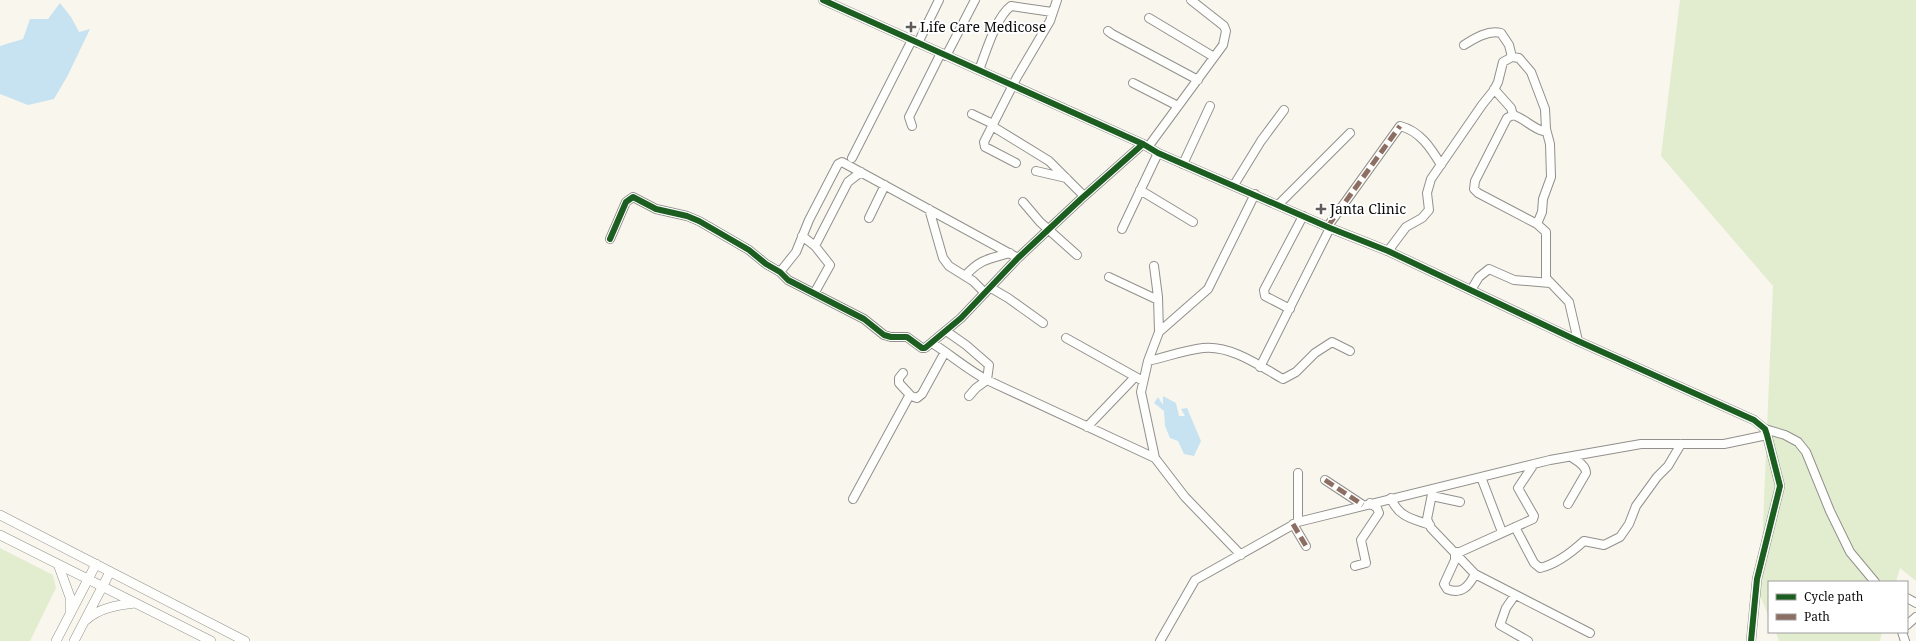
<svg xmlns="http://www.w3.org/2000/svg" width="1916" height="641" font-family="'Noto Serif',serif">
  <rect width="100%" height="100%" fill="#f9f6ee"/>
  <path fill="#e2edcf" d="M1680,0H1916V581L1900,568L1896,582H1769V617L1760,596L1773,286L1661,156Z
    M0,548L53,575L56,588L30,641H0Z
    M1776,632H1882L1880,641H1779Z"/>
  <path fill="#c7e3f1" d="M60,3L71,17L79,32L90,29L68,75L54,99L28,105L0,94V46L23,39L30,19H48Z
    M1163,396L1176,403L1179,416H1185L1181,409L1187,408L1201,441L1194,456L1184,454L1178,441L1170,438L1165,426L1164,411L1154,403L1158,397L1163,405Z"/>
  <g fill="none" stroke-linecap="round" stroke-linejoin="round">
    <g stroke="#92908d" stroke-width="10">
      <path id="minor" d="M1149,18L1214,57
        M1108,31L1112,34L1198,80
        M918,43L939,0
        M1464,45C1475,38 1488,30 1501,33L1509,45L1512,57
        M946,56L975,0
        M979,70C986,52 996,17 1011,6L1052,12
        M1133,83L1178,106
        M1494,89L1511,108L1513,115
        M972,114L993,124
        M912,126L909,117L941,53
        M992,126L1049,161L1084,196
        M1546,129L1543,131C1532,128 1524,118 1513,115L1507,118L1475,181L1474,189L1478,193L1537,224L1546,232V278L1569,302L1578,341
        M1148,147L1223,45L1226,31L1224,26L1191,0
        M852,158L912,40
        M1016,163L989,149L985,147L984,142L1017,77L1050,21L1057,0
        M1183,164L1210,106
        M1036,171L1066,178
        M1234,185L1261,141L1284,110
        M1140,190L1193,222
        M1023,202L1040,222L1077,255
        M1278,205L1350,133
        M929,209L943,258L949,266L973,281L985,293
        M869,218L885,185
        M1328,226L1400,126C1420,131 1431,148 1441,165
        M1122,229L1158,153
        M802,236L815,246L830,265L815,292
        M610,239L626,202L633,197L656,209L687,216L699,221L749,250L766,264L780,272L788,280L864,319L884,335L891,337H907L922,348H925L961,318L1018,258L1081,199L1143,144
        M815,246L848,182L861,172
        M1388,251L1406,227L1422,218L1429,210L1427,193L1431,179L1482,105L1494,90L1498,82L1503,62L1512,57L1519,58L1531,72L1545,109L1546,129L1550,144L1551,177L1543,199L1542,212L1537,224
        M780,272L796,252L809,220L838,164L842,162L1018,258
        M965,276C980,259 989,259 1010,253
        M1109,277L1158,300
        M991,288L1008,298L1043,323
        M1471,290L1479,277L1489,269L1514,280L1550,283
        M1290,309L1265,296L1264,290L1303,216
        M1159,332L1208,289L1255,194
        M1066,338L1143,381
        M932,343C951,355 968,370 987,380L989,365L966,345L946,331
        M1148,361L1159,332L1158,297L1154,266
        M1260,367L1330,228
        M903,373L899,378V383L911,396
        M969,396L976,388L987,380L1155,458
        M1087,427L1135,377
        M1765,429L1785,435L1798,442L1806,452L1830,511L1850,552L1875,582
        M1481,477L1502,532
        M1325,480L1363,505
        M1433,489L1427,519L1431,528L1475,574L1590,633
        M1432,496L1460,502
        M1391,498C1398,517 1413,519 1430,525
        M853,499L908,398L911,396L917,398L922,394L945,352
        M1568,504L1586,473C1586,465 1577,461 1571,457
        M1298,522V473
        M1293,524L1306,546
        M1515,527L1534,563L1540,568C1557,564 1572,552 1584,541L1604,545L1620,537L1629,524L1636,506L1657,477L1668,466L1681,444
        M1455,552H1460L1533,519L1534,516L1518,488L1534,464
        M1455,552V560L1444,584L1447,589C1462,595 1469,586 1475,574
        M1241,555L1185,497L1155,458L1141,392L1148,361C1166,357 1185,350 1203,348C1231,345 1260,366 1283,379L1296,372L1315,353L1332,342L1350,351
        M1355,566L1366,563L1361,540L1379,513L1377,508L1370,503
        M1515,595L1506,608L1500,625L1528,641
        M1907,598L1916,603
        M1907,625L1916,617
        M1902,632L1905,641
        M1160,641L1195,580L1298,522L1550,460L1641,444H1724L1767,435"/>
    </g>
    <g stroke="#92908d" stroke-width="10">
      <path id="tertiary" d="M823,0L1143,144L1158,153L1330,228L1388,251L1578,341L1754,420L1765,429L1767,435L1780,486L1757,579L1751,641
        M0,515L245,641
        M0,535L211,641
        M58,564L70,597V612
        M86,620C99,608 118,605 135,603
        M56,641L96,564
        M74,641L110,572"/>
    </g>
    <use href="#minor" stroke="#fefefc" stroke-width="8"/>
    <use href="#tertiary" stroke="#fefefc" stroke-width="9"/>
    <path stroke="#8d6e63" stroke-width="5" stroke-dasharray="10 5" stroke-linecap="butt" d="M1328,226L1400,126
      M1325,480L1363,505
      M1293,524L1306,546"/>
    <g stroke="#fff" stroke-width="8">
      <path id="cycleway" d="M823,0L1143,144L1158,153L1330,228L1388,251L1578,341L1754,420L1765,429L1767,435L1780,486L1757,579L1751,641
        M610,239L626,202L633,197L656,209L687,216L699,221L749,250L766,264L780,272L788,280L864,319L884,335L891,337H907L922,348H925L961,318L1018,258L1081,199L1143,144"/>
    </g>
    <use href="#cycleway" stroke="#1b5e20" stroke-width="6"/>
  </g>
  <g fill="#5e5d5a" stroke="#fff" stroke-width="1.5">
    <path d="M909 21h4v4h4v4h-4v4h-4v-4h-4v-4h4z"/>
    <path d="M1319 203h4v4h4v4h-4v4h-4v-4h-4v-4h4z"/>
  </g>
  <g text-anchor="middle" stroke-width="4" stroke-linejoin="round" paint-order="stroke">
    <g font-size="14" fill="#0a0a0a" stroke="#fff" text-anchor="start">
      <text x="920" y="32">Life Care Medicose</text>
      <text x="1330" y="214">Janta Clinic</text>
    </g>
  </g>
  <rect x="1768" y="581" width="140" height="52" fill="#ffffff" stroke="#9d9d9d"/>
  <rect x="1776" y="594" width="20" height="6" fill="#1b5e20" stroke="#9d9d9d"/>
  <text x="1804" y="601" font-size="12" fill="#0a0a0a">Cycle path</text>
  <rect x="1776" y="614" width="20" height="6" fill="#8d6e63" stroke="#9d9d9d"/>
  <text x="1804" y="621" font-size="12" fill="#0a0a0a">Path</text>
</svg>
